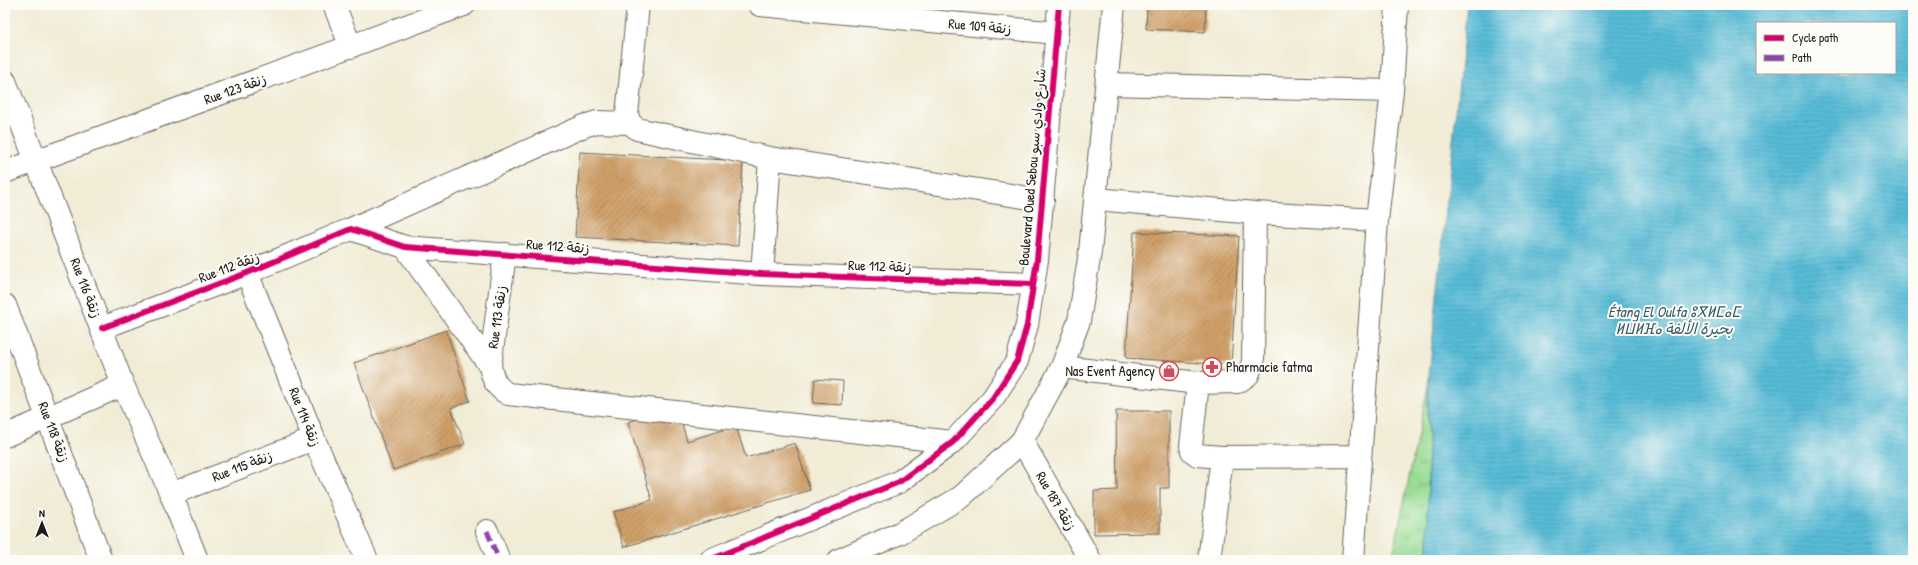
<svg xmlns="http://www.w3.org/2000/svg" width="1918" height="565" font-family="'Patrick Hand','Playpen Sans Arabic','Noto Sans Tifinagh',sans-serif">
  <defs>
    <pattern id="grass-tufts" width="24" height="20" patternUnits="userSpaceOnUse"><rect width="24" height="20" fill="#98dc95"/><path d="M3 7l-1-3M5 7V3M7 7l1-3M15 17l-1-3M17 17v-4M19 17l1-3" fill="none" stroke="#82bc80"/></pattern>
    <pattern id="water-rules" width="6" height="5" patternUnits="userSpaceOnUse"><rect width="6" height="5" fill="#58bcd7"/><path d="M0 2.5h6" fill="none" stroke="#4ca1b8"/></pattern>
    <pattern id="building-hatch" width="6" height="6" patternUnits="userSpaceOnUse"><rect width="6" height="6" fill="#d0a069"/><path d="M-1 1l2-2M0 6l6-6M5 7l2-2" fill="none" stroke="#a88256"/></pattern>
  </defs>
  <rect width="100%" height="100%" fill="#fdfcf7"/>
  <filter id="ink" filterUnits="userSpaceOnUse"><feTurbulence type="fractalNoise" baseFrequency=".025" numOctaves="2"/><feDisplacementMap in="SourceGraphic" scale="8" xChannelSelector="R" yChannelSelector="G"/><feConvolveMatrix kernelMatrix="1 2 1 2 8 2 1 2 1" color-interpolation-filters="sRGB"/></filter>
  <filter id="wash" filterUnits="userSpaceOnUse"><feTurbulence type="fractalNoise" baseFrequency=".012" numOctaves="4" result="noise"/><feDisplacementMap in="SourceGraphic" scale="16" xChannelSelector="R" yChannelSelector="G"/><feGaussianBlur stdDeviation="0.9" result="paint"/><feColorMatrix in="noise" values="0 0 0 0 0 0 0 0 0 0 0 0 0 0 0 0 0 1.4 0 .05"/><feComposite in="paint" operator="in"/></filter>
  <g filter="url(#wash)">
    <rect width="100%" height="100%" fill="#f1ecd6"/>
    <path fill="url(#grass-tufts)" stroke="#5a7c58" d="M1428,386V560H1392Z"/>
    <path fill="url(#water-rules)" stroke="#3a6c7a" fill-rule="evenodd" d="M1467,5H1913V560H1428V385ZM1757,23H1895V73H1757Z"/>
    <g id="blocks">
      <path fill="url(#building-hatch)" d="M1147,5H1206L1205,32L1146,29Z
        M580,152L743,161L738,246L575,237Z
        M1134,232L1239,236L1231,365L1126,358Z
        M446,330L470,401L451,408L465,444L393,470L354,363Z
        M815,379L843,381L842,405L813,403Z
        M663,411L668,425L681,421L687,441L736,426L746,458L795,443L810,490L624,547L613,512L652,500L628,422Z
        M1116,411H1169V488H1160V533L1094,534V491L1117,490Z"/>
    </g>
  </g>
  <g filter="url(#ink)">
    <use href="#blocks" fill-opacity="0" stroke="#67655d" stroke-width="1"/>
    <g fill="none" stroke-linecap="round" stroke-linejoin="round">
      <g stroke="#67655d" stroke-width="24">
        <path id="street" d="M334,5L351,47
          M638,5L627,115L630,123L637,129L770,158L1043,200
          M760,5L1057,33
          M5,81L123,385L171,494L197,560
          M1107,84L1392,91
          M5,172L464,5
          M1096,199L1255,213L1377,220
          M351,229L584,126L597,122L630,123
          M405,247L490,366
          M505,254L490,366C493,380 496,387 508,394L953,442
          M247,273L314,439L367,560
          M762,274L770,158
          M5,305L101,560
          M102,328L247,273L351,229L405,247L762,274L1033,284
          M1062,367L1198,383L1238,382L1248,375L1253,362L1255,213
          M1198,383L1191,446L1192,451L1197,455L1222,457L1360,456
          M5,436L123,385
          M1022,441L1090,560
          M171,494L314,439
          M487,531L499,560
          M1209,560L1222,457
          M1353,560L1377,220L1392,91L1397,5"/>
      </g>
      <g stroke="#67655d" stroke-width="24">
        <path id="secondary" d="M710,560L899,482L953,442L993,398L1017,361L1027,325L1037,260L1059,5
          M839,560L900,533L961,497L1022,441L1062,367L1079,321L1090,252L1114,5"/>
      </g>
      <use href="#street" stroke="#fff" stroke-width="22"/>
      <use href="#secondary" stroke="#fff" stroke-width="22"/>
      <path stroke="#8e44ad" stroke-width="5" stroke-dasharray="10 5" stroke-linecap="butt" d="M487,531L499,560"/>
      <g stroke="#fdfcf7" stroke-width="8">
        <path id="cycleway" d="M102,328L247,273L351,229L405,247L762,274L1033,284
          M710,560L899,482L953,442L993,398L1017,361L1027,325L1037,260L1059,5"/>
      </g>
      <use href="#cycleway" stroke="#d6006c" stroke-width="6"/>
    </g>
  </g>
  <defs>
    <g id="pharmacy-ring" transform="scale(1)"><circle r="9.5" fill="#fdfcf7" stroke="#d1495b" stroke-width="1.5"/><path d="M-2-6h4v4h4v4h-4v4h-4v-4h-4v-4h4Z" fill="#d1495b"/></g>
    <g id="shop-ring" transform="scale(1)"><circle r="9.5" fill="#fdfcf7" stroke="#d1495b" stroke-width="1.5"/><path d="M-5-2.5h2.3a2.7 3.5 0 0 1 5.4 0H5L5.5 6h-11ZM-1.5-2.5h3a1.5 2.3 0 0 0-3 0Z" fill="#d1495b"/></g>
  </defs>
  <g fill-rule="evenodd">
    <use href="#pharmacy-ring" x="1212" y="367"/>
    <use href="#shop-ring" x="1169" y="371"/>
  </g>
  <g text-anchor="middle" stroke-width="4" stroke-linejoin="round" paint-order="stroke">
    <g font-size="14" fill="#1c1c1c" stroke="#fdfcf7">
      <text transform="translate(980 26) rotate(5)" y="5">Rue 109 زنقة</text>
      <text transform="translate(235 89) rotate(-20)" y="5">Rue 123 زنقة</text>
      <text transform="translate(1032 167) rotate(-85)" y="5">Boulevard Oued Sebou شارع وادي سبو</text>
      <text transform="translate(558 246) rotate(4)" y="5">Rue 112 زنقة</text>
      <text transform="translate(880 266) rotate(2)" y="5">Rue 112 زنقة</text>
      <text transform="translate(229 267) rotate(-21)" y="5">Rue 112 زنقة</text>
      <text transform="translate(86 288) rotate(69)" y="5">Rue 116 زنقة</text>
      <text transform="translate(497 317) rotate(-82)" y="5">Rue 113 زنقة</text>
      <text transform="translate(305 417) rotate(68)" y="5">Rue 114 زنقة</text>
      <text transform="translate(54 432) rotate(69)" y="5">Rue 118 زنقة</text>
      <text transform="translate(242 466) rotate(-21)" y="5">Rue 115 زنقة</text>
      <text transform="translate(1056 501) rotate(60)" y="5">Rue 187 زنقة</text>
    </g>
    <g font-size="14" fill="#1c1c1c" stroke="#fdfcf7" text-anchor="start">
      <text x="1226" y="372">Pharmacie fatma</text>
      <text x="1155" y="376" text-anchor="end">Nas Event Agency</text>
    </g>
    <g font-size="15" font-style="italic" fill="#345c67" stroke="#fdfcf7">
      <text x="1674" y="317">Étang El Oulfa ⵓⴳⵍⵎⴰⵎ<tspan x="1674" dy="17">ⵍⵡⵍⴼⴰ بحيرة الألفة</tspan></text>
    </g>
  </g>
  <rect width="1918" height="565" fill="none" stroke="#fdfcf7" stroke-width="20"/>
  <rect x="1756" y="22" width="140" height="52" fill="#fdfcf7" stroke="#a3a29f"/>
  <rect x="1764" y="35" width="20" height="6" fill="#d6006c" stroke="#a3a29f"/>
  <text x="1792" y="42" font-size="12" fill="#1c1c1c">Cycle path</text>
  <rect x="1764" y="55" width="20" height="6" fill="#8e44ad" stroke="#a3a29f"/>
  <text x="1792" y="62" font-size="12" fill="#1c1c1c">Path</text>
  <g transform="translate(42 523)" stroke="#fdfcf7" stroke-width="3" paint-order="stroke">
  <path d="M0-3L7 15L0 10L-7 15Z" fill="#1c1c1c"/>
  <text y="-6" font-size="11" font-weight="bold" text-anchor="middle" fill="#1c1c1c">N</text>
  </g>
</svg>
